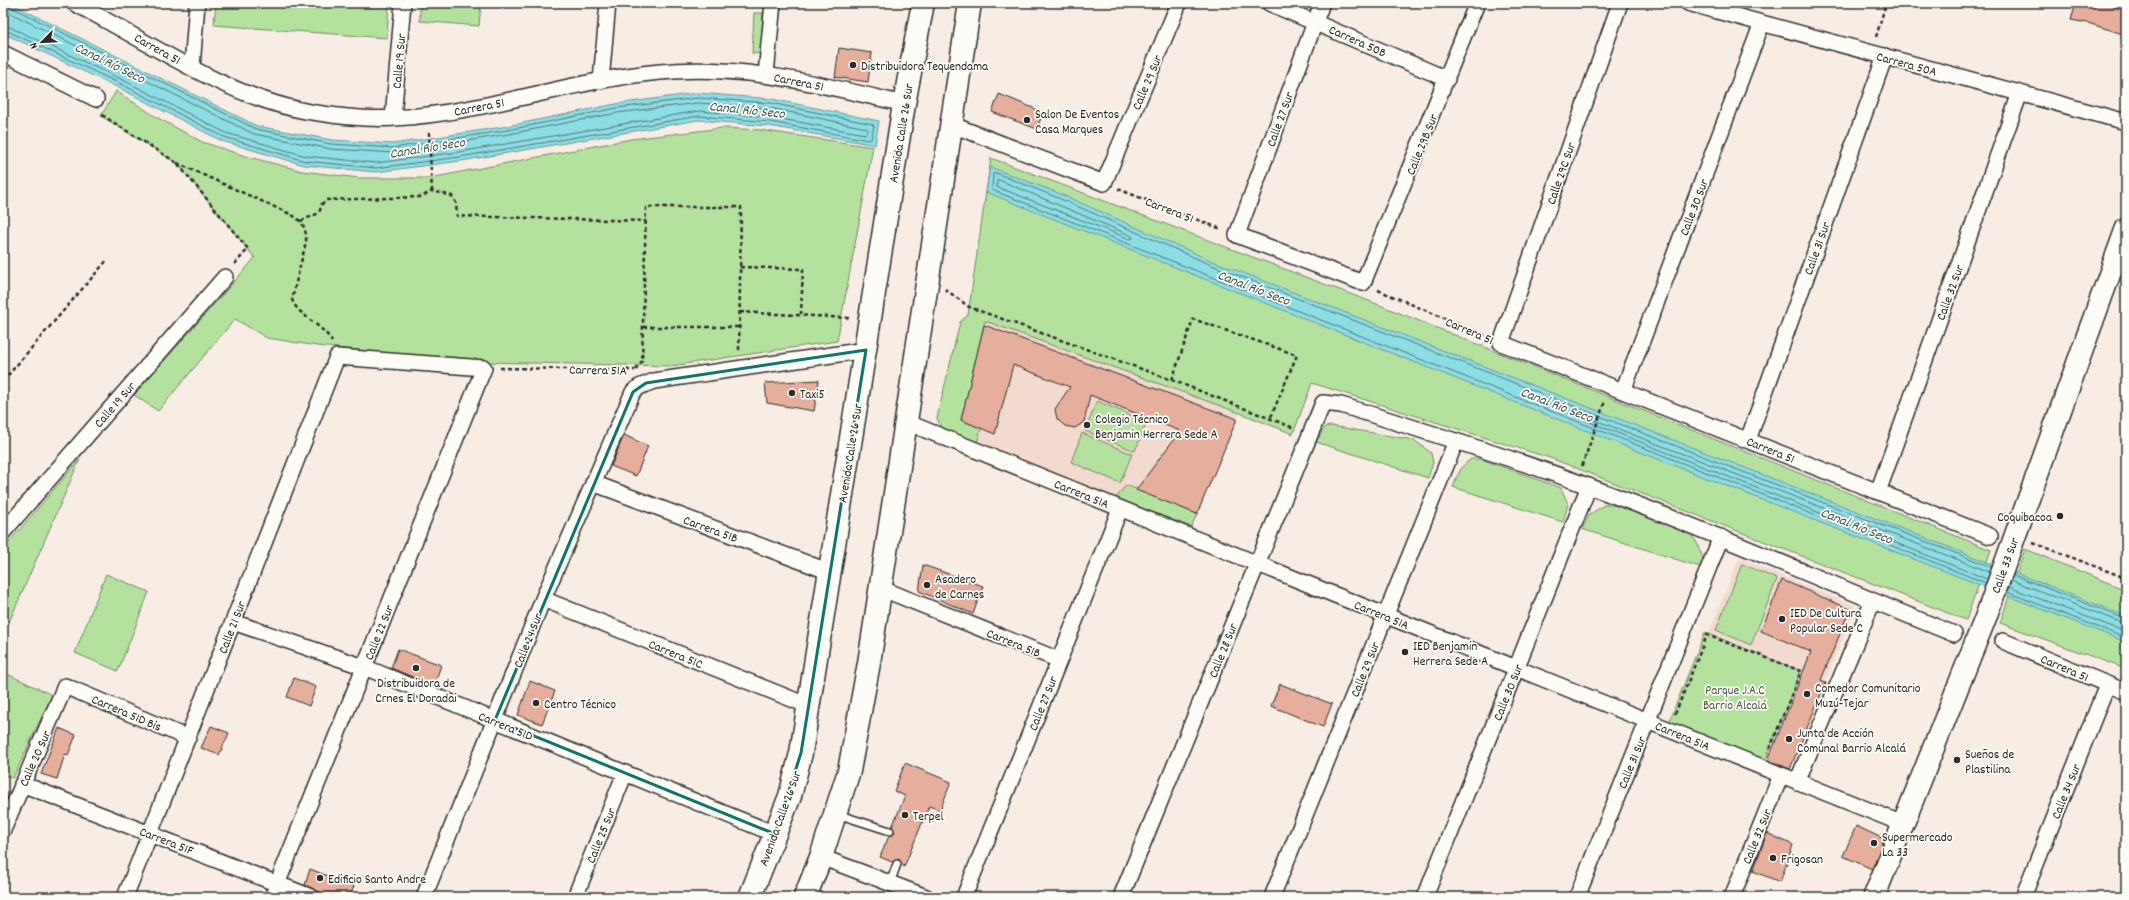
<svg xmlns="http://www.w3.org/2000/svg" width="2129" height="900" font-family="Dekko,sans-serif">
  <rect width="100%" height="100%" fill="#f8ede5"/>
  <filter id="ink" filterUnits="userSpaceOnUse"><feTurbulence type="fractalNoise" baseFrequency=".025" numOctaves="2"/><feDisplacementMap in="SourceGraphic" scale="8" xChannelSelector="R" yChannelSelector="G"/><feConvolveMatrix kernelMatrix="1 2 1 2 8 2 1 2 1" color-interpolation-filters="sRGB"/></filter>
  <g filter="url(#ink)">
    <path fill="#f3dacf" d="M968,315L1240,413L1191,527L942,431L937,418L960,322Z
      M1739,558L1856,606L1826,680L1709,632Z"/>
    <path fill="#b5e19f" stroke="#708665" d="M216,3H389L387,38L214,25Z
      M420,3H481L479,26L420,21Z
      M754,13H763L761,54L752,53Z
      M116,91L158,118L202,142L245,156L302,171L359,178H430L631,139L723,128L760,130L873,147L837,341L671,366L481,362L317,346L267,338L235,319L158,411L134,395L255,258L177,163L101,116Z
      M991,158L1382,306L1991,550L1966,620L1553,459L1312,383L1293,434L1240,413L985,321L961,420L981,428L977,444L942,431L937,418L960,322L968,315Z
      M1097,401L1147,422L1135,451L1085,431Z
      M1332,426L1414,440L1431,453L1433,463L1428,478L1316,442L1325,427Z
      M1082,433L1132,454L1120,483L1071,462Z
      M80,459L3,636V549Z
      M1471,459H1481L1561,488L1568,504L1563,522L1453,487C1458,475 1460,466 1471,459Z
      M1126,485L1197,514L1191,527L1116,498Z
      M1604,505H1615L1690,534L1696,541L1703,558L1700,567L1582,529L1589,515Z
      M2025,549L2126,590V669L2000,623Z
      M1742,564L1777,579L1751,645L1716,630Z
      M106,574L149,592L118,671L75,653Z
      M1705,632L1801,671L1765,761L1669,722Z
      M3,672L52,695L13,778L3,775Z"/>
    <path fill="#8ddee4" stroke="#66969a" d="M3,3H10L257,126L332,140L393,144L508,126L616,104L697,93L772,99L879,121L875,145L769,126L698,120L461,161L376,172L304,165L222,141L121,89L3,33Z
      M990,167L1058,193L1210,260L2126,616V642L1645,454L986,192Z"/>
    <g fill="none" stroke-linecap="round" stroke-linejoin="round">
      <path stroke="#527375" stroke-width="1" d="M3,24L125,81L226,133L306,156L376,163L459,152L699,111L770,117L865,134L868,130L866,128L770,108L698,103L617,113L509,134L394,153L331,149L254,134L10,13L6,8L5,3
        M3,29L123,85L224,137L305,161L376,168L460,157L699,116L770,122L869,140L871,139L874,126L872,124L771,103L698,98L617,108L508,130L393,148L331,144L256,129L13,8L10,3
        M999,180L1132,236L1133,238L1130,239L997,187V181Z
        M2013,575L2126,619
        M1987,579L1577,417L1576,415L1579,414L1990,572
        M2011,580L2126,624
        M1986,583L992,190L993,174L996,173L1056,197L1209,264L1738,470L1992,567
        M2009,587L2126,632
        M2007,592L2126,638"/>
    </g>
    <path fill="#e6af9d" stroke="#2b2b2b" d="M2076,3H2126V35L2088,23L2071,20Z
      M839,48L872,53L868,82L835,77Z
      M999,94L1043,112L1037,129L992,112Z
      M984,325L1237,419L1197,514L1136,490L1180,431L1090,395L1084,422L1075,428L1065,426L1057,419L1055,409L1070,387L1013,365L995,434L961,420Z
      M819,380L814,411L767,403L765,383Z
      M624,435L648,446L636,476L611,466Z
      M923,565L983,586L973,614L919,591Z
      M1782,580L1850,609L1821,680L1826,682L1790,769L1768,760L1811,652L1761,631Z
      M398,649L441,665L434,686L391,668Z
      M294,678L316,687L309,706L287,697Z
      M530,681L555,691L542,724L518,715Z
      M1280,684L1332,704L1323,727L1271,706Z
      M211,726L229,733L219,755L201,748Z
      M59,728L76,735L68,755L65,754L57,779L41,774Z
      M905,763L951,782L940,810L929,806L904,867L899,859L892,862L880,857L889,836L895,833L892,827L905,796L894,791Z
      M1856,826L1884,839L1872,869L1843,856Z
      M1767,833L1793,845L1780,882L1753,871Z
      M310,869L354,886L350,897H330L305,885Z"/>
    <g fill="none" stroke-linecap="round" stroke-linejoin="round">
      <g stroke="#2b2b2b" stroke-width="10">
        <path id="lane" d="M837,814L890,831
          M890,883L897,864"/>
      </g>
      <g stroke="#2b2b2b" stroke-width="18">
        <path id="street" d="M74,3C148,41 222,95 305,111C334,116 366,120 395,118C485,113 571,80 660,72C743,64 824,85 904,104
          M1269,3L1447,79
          M1322,3L1237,235L1363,283L1477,3
          M1620,3L1501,343L1990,536
          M1688,3L2126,122
          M3,53L96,99
          M192,67L197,3
          M766,74L773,3
          M601,81L608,3
          M393,118L403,3
          M950,124L1104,183L1179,3
          M1623,391L1762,23
          M906,422L1903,824
          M1748,440L1885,56
          M593,483L830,572
          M1878,492L2020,93
          M3,532L225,277
          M880,588L1059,660
          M543,599L809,706
          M233,622L364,667L775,834
          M2003,641L2126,692
          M1797,782L1873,601
          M22,784L311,897
          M3,830L65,686L188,738
          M821,857L926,897
          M125,897L337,357L484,368L272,897
          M424,897L543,599L633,392L639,387L654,381L866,350
          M575,897L625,773
          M964,897L1120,509
          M1121,897L1323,403L1341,405C1424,431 1507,456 1588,486C1712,531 1832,585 1954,634
          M1272,897L1456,441
          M1425,897L1589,486
          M1577,897L1721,537
          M1732,897L1781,775
          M2023,897L2107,685"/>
      </g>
      <g stroke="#2b2b2b" stroke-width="24">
        <path id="secondary" d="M1874,897L1985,619L2126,229"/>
      </g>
      <g stroke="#2b2b2b" stroke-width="25">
        <path id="primary" d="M750,897L790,796L801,753L904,104L923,3
          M805,897L821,857L849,771L869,663L970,3"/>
      </g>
      <path stroke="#2b2b2b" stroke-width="2.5" stroke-dasharray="4 3" stroke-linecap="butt" d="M1876,37L1886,3
        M102,115L177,163L248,249L235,264
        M429,132L432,191
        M177,163L288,213C301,219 307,227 306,242L292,299C296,315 324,325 332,342
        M1118,189L1221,229
        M301,221L319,213L322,204L326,200L421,197L432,191L452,196L456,203L457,216L646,221
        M740,267L803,269L801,314
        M945,289L969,307L1172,380L1294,428
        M1378,290L1486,336
        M740,312L851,318
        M643,327H740
        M500,368L635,370
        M636,370L642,361L646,207H741L739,352
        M1172,380L1193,319L1297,355L1270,419
        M3,381L108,259
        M1582,466L1605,401
        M2033,543L2126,578
        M1675,714L1707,635L1801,671L1768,753"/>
      <use href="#lane" stroke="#fdfcf7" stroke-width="7"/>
      <use href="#street" stroke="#fdfcf7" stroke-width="15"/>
      <use href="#secondary" stroke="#fdfcf7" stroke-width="21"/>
      <use href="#primary" stroke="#fdfcf7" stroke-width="22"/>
    </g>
  </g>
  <path fill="none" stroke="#0f766e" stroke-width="3" stroke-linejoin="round" d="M866,350L801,753L775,834L495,720L633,392L646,383Z"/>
  <g fill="#2b2b2b" stroke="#fdfcf7" stroke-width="1.5">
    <circle cx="853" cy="65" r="4"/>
    <circle cx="1027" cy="120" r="4"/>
    <circle cx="792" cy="393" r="4"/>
    <circle cx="1087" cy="425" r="4"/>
    <circle cx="2060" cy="516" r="4"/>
    <circle cx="927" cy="585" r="4"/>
    <circle cx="1782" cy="619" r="4"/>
    <circle cx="1405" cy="652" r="4"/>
    <circle cx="416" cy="668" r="4"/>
    <circle cx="1807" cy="694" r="4"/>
    <circle cx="536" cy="703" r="4"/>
    <circle cx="1789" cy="739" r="4"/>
    <circle cx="1957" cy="760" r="4"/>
    <circle cx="905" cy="815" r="4"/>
    <circle cx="1874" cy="843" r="4"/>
    <circle cx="1773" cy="858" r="4"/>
    <circle cx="320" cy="878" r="4"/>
  </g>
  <g text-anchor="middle" stroke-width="3.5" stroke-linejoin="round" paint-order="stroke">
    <g font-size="13" fill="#2b2b2b" stroke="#fdfcf7">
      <text transform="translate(1358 40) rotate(24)" y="5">Carrera 50B</text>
      <text transform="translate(158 48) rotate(29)" y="5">Carrera 51</text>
      <text transform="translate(398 61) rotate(-85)" y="5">Calle 19 Sur</text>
      <text transform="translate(1907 63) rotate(15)" y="5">Carrera 50A</text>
      <text transform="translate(799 81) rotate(11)" y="5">Carrera 51</text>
      <text transform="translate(1146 82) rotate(-67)" y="5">Calle 29 Sur</text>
      <text transform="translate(479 106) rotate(-11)" y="5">Carrera 51</text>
      <text transform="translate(1279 119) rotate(-70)" y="5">Calle 27 Sur</text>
      <text transform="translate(900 133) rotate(-81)" y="5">Avenida Calle 26 Sur</text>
      <text transform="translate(1421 144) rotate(-68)" y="5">Calle 29B Sur</text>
      <text transform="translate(1560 173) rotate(-71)" y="5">Calle 29C Sur</text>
      <text transform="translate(1693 207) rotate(-69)" y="5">Calle 30 Sur</text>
      <text transform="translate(1170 209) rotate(21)" y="5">Carrera 51</text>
      <text transform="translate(1816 248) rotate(-70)" y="5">Calle 31 Sur</text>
      <text transform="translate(1949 292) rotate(-70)" y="5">Calle 32 Sur</text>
      <text transform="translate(1470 330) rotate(23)" y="5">Carrera 51</text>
      <text transform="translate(598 369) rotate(1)" y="5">Carrera 51A</text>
      <text transform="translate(114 404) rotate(-49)" y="5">Calle 19 Sur</text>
      <text transform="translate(1771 449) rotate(22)" y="5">Carrera 51</text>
      <text transform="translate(849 453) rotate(-81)" y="5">Avenida Calle 26 Sur</text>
      <text transform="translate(1082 493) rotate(22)" y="5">Carrera 51A</text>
      <text transform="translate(711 528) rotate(20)" y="5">Carrera 51B</text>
      <text transform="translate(2004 565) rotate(-70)" y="5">Calle 33 Sur</text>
      <text transform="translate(1382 614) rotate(22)" y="5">Carrera 51A</text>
      <text transform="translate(231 627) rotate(-69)" y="5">Calle 21 Sur</text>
      <text transform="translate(378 632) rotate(-68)" y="5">Calle 22 Sur</text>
      <text transform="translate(527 640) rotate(-68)" y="5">Calle 24 Sur</text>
      <text transform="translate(1014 642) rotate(22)" y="5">Carrera 51B</text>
      <text transform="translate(1222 650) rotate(-68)" y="5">Calle 28 Sur</text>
      <text transform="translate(676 653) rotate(22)" y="5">Carrera 51C</text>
      <text transform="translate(2065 667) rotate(23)" y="5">Carrera 51</text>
      <text transform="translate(1364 669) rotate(-68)" y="5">Calle 29 Sur</text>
      <text transform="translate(1507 692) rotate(-68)" y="5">Calle 30 Sur</text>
      <text transform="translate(1042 703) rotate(-68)" y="5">Calle 27 Sur</text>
      <text transform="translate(127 712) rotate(23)" y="5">Carrera 51D Bis</text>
      <text transform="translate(506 725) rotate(22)" y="5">Carrera 51D</text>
      <text transform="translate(1683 735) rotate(22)" y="5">Carrera 51A</text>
      <text transform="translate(34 758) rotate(-66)" y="5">Calle 20 Sur</text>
      <text transform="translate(1631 762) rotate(-68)" y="5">Calle 31 Sur</text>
      <text transform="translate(2065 791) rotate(-68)" y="5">Calle 34 Sur</text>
      <text transform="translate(779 818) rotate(-70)" y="5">Avenida Calle 26 Sur</text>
      <text transform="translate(600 835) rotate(-68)" y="5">Calle 25 Sur</text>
      <text transform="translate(1756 836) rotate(-68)" y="5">Calle 32 Sur</text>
      <text transform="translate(167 840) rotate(21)" y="5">Carrera 51F</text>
    </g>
    <g font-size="13" fill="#2b2b2b" stroke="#fdfcf7" text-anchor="start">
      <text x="861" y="70">Distribuidora Tequendama</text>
      <text x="1035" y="118">Salon De Eventos<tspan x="1035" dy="15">Casa Marques</tspan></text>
      <text x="800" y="398">Taxi5</text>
      <text x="1095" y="423">Colegio Técnico<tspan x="1095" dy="15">Benjamin Herrera Sede A</tspan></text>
      <text x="2052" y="521" text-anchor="end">Coquibacoa</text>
      <text x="935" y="583">Asadero<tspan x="935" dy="15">de Carnes</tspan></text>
      <text x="1790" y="617">IED De Cultura<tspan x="1790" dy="15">Popular Sede C</tspan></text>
      <text x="1413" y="650">IED Benjamin<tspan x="1413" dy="15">Herrera Sede A</tspan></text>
      <text x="416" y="687" text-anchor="middle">Distribuidora de<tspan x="416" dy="15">Crnes El Doradai</tspan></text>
      <text x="1815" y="692">Comedor Comunitario<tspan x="1815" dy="15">Muzú-Tejar</tspan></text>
      <text x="544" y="708">Centro Técnico</text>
      <text x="1797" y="737">Junta de Acción<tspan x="1797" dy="15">Comunal Barrio Alcalá</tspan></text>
      <text x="1965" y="758">Sueños de<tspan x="1965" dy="15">Plastilina</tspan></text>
      <text x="913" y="820">Terpel</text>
      <text x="1882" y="841">Supermercado<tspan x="1882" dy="15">La 33</tspan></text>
      <text x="1781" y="863">Frigosan</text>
      <text x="328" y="883">Edificio Santo Andre</text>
    </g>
    <g font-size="13" fill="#4e5848" stroke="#fdfcf7">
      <text x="1735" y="694">Parque J.A.C<tspan x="1735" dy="15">Barrio Alcalá</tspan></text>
    </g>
    <g font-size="14" font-style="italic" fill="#445859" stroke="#fdfcf7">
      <text transform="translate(110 62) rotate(26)" y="5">Canal Río Seco</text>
      <text transform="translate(747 109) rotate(6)" y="5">Canal Río Seco</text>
      <text transform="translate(427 147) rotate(-9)" y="5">Canal Río Seco</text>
      <text transform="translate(1254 287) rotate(21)" y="5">Canal Río Seco</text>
      <text transform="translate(1557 404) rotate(21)" y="5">Canal Río Seco</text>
      <text transform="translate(1857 525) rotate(22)" y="5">Canal Río Seco</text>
    </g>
  </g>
  <rect width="2129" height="900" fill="none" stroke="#fdfcf7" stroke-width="16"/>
  <rect x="8" y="8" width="2113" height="884" fill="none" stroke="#2b2b2b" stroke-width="1.5" filter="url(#ink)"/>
  <g transform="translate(42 42) rotate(246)" stroke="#fdfcf7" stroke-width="3" paint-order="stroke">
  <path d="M0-3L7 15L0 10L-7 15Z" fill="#2b2b2b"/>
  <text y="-6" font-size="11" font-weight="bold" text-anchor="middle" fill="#2b2b2b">N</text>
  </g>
</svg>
